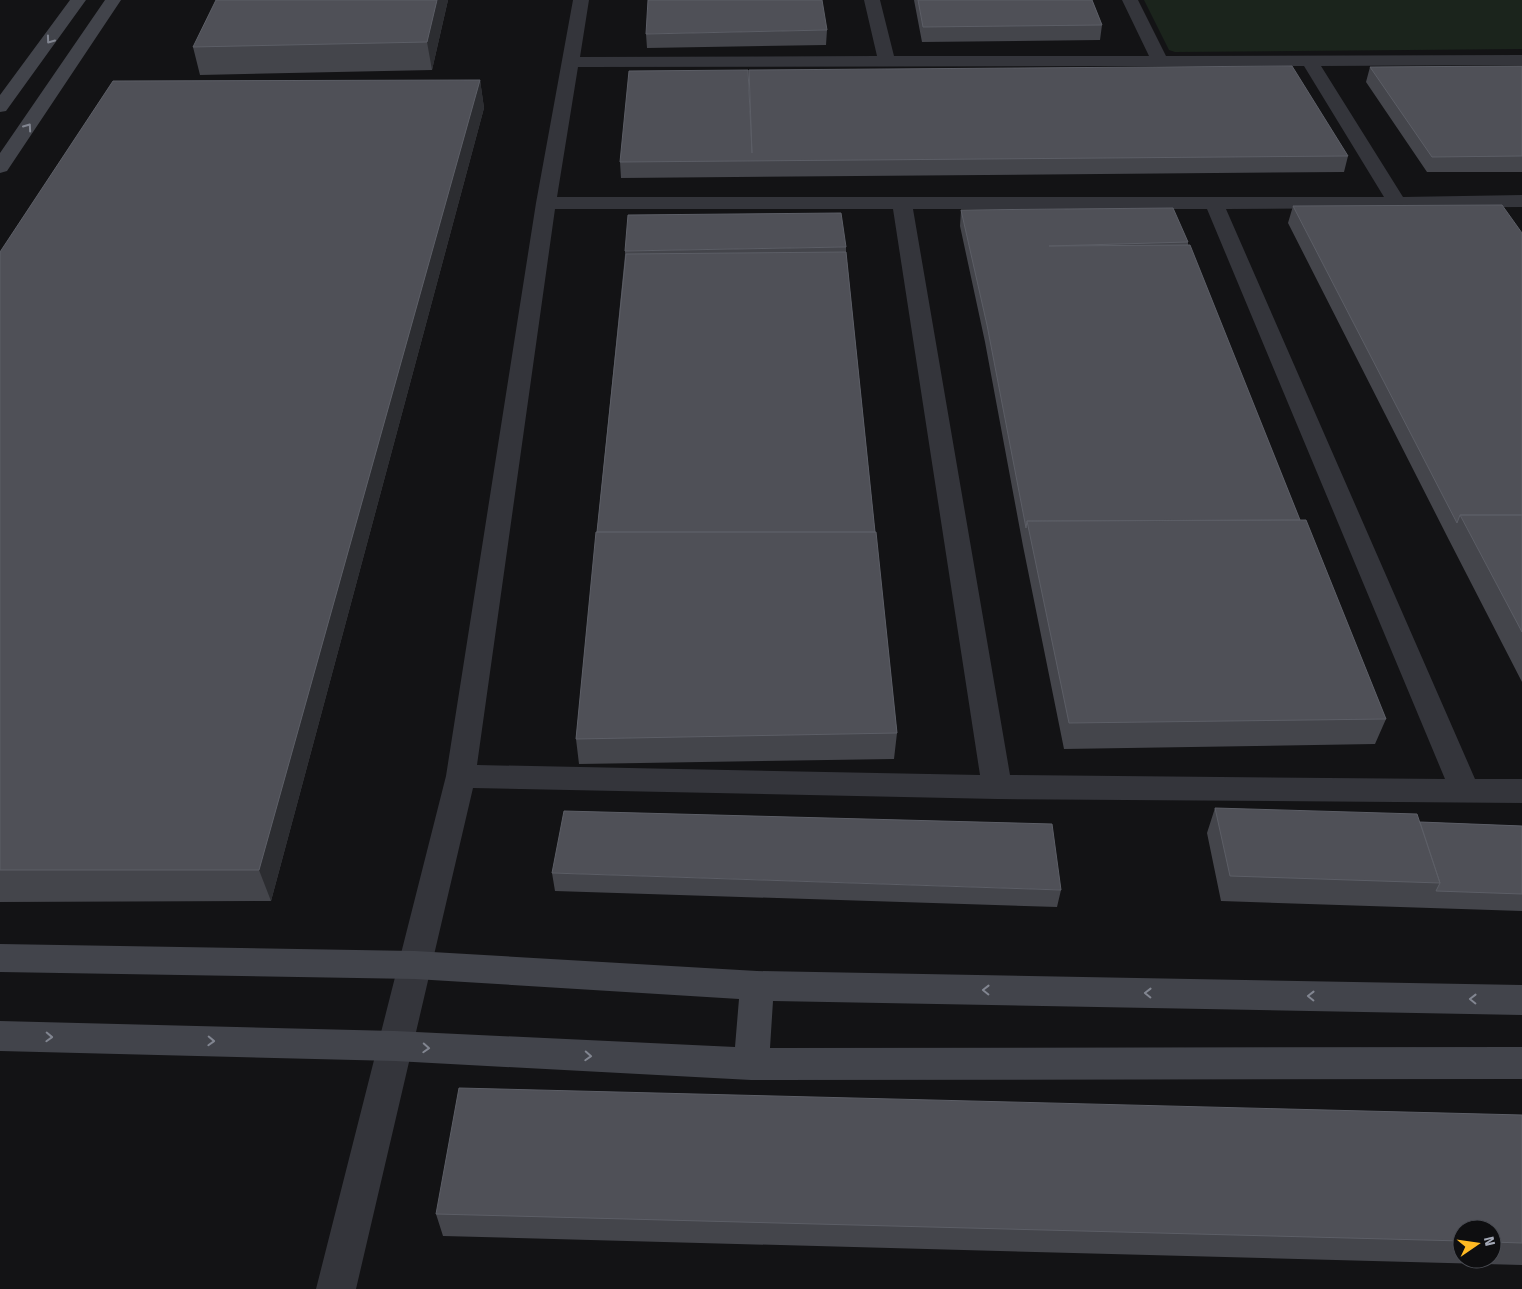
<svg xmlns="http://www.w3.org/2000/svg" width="1522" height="1289" font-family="'Fira Sans',sans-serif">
  <rect width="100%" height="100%" fill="#131315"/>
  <path fill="#1b241c" d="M1144,0H1522V49L1175,52L1169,50Z"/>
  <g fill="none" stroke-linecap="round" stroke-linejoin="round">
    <path fill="#34353b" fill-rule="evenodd" d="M573,0H589L580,57L877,56L864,0H880L894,56H1149L1122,0H1138L1166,56L1522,55V65L1321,66L1403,197L1522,195V207L1226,209L1475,779H1522V803L997,799L473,788L356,1289H316L446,776L536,203ZM1160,66H1304L1384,197H557L578,67ZM555,209H893L980,775L477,765ZM913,209H1207L1445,779L1010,775Z"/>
    <path fill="#42444b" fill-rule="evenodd" d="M70,0H86L6,111L0,112V95Z
      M105,0H121L7,171L0,173V153Z
      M0,944L415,951L757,971L1522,985V1015L773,1001L770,1048L1522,1047V1079L751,1080L395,1061L0,1051V1021L395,1031L735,1047L739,999L415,979L0,972Z"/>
  </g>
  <path fill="#44454b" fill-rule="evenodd" d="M448,0L432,70L200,75L193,47Z
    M914,0H1092L1102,25L1100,40L922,42Z
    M827,30L826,45L647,48L646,34Z
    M1522,66V172H1427L1366,82L1370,67Z
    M749,70L1348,156L1344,172L621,178L620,162L751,134Z
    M480,80L484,108L271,901L0,902V252Z
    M1293,206L1522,233V682L1449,540L1288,223Z
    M961,210L1188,242V245L1300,520L1386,719L1375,744L1064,749L1023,546L985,342L960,226Z
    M846,247V252L875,532L897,733L894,759L579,764L576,739L625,255V251Z
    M1215,808L1420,822L1522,826V911L1221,901L1207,833Z
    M552,873L1061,890L1057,907L555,891Z
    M1522,1115V1265L443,1236L436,1214ZM1462,1229H1492V1259H1462Z"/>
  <path fill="#2c2d31" d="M437,0H448L432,70L427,42Z
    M480,80L484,108L271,901L259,870Z"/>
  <path fill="#4f5057" stroke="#5c5e66" d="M216,0H437L427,42L193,47Z
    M648,0H822L827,30L646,34Z
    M918,0H1092L1102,25L923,27Z
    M1292,66L1348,156L620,162L629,71L748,70L752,153L749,70Z
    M1522,66V156L1432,157L1370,67Z
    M480,80L259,870H0V252L113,81Z
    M1502,205L1522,233V515H1460L1457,523L1293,206Z
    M1173,208L1188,242L1049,246L1190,245L1300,520L1027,521L1026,528L987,325L961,210Z
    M841,213L846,247L625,251L628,215Z
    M846,252L875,532H597L626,254Z
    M1460,515H1522V632Z
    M1306,520L1386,719L1069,723L1027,521Z
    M596,532H876L897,733L576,739Z
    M1215,808L1417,814L1440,883L1230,876Z
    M564,811L1052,824L1061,890L552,873Z
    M1420,822L1522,826V894L1436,891L1440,883Z
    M459,1088L1522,1115V1243L1492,1242V1229H1462V1241L436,1214Z"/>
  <defs><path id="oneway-chevron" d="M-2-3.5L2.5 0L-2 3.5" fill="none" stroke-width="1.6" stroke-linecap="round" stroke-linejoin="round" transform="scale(1.25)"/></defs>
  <g stroke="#828691">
    <use href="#oneway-chevron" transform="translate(50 40) rotate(126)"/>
    <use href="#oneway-chevron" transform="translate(28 127) rotate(-55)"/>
    <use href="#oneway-chevron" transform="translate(986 990) rotate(-179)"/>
    <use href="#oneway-chevron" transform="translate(1148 993) rotate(-179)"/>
    <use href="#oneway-chevron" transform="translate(1311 996) rotate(-179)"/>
    <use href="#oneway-chevron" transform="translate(1473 999) rotate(-179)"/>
    <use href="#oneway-chevron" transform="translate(49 1037) rotate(2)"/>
    <use href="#oneway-chevron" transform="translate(211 1041) rotate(2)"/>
    <use href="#oneway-chevron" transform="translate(426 1048) rotate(3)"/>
    <use href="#oneway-chevron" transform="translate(588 1056) rotate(3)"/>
  </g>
  <g transform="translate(1477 1244) rotate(77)"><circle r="24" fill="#0e0e10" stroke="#4a4c53"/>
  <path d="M0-4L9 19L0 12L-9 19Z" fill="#ffb922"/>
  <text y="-8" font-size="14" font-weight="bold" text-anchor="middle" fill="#a4a9b7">N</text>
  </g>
</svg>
